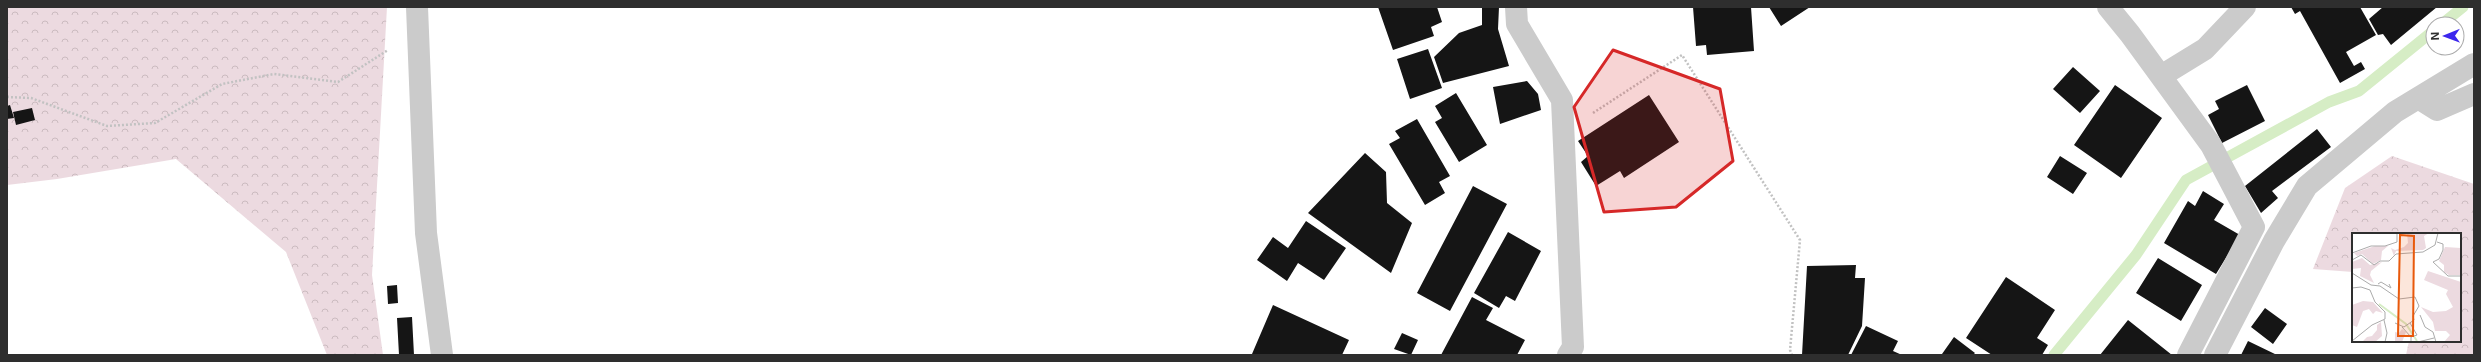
<svg xmlns="http://www.w3.org/2000/svg" width="2481" height="362" font-family="Inter,sans-serif">
  <defs>
    <pattern id="forest-crowns" width="20" height="18" patternUnits="userSpaceOnUse"><rect width="20" height="18" fill="#ecdae0"/><path d="M2 6a3 3 0 1 1 6 0M12 15a3 3 0 1 1 6 0" fill="none" stroke="#cbbbc0"/></pattern>
  </defs>
  <rect width="100%" height="100%" fill="#fff"/>
  <path fill="url(#forest-crowns)" d="M7,7H387L372,275L383,355H327L286,252L176,159L57,179L7,185Z
    M2392,156L2474,184V355H2406L2409,341H2460V234H2353V272L2313,269L2345,188Z"/>
  <g fill="none" stroke-linecap="round" stroke-linejoin="round">
    <path stroke="#d6edc5" stroke-width="11" d="M2442,24L2463,7
      M2054,355L2136,255L2186,180L2329,102L2359,91L2433,31"/>
  </g>
  <path fill="#151515" d="M1378,7H1437L1442,22L1431,27L1434,36L1393,50Z
    M1482,7H1499L1498,29L1509,66L1443,83L1434,57L1459,33L1482,25Z
    M1693,7H1751L1754,51L1707,55L1706,45L1696,46Z
    M1769,7H1810L1781,26Z
    M2291,7H2360L2376,35L2346,52L2354,66L2361,62L2365,69L2340,83L2300,11L2295,14Z
    M2383,7H2437L2391,45L2383,34L2378,35L2369,19Z
    M1428,49L1442,88L1410,99L1397,59Z
    M2073,67L2100,91L2080,113L2053,89Z
    M1527,81L1538,94L1541,110L1500,124L1493,87Z
    M2115,85L2162,118L2121,178L2074,145Z
    M2247,85L2265,121L2222,143L2208,115L2219,109L2215,101Z
    M1456,93L1487,145L1459,162L1435,122L1442,118L1435,106Z
    M1649,95L1679,142L1624,178L1620,171L1596,186L1581,162L1588,156L1578,141Z
    M10,105L14,118L7,119V106Z
    M32,108L35,120L16,125L13,112Z
    M1417,119L1450,176L1439,182L1445,193L1425,205L1389,144L1400,138L1395,131Z
    M2317,129L2331,147L2272,191L2278,198L2261,213L2245,186Z
    M1365,153L1386,172L1387,203L1412,223L1391,273L1308,213Z
    M2060,156L2087,173L2073,194L2047,177Z
    M1473,186L1507,204L1450,311L1417,293Z
    M2203,191L2224,204L2214,220L2240,235L2216,274L2164,243L2188,201L2195,206Z
    M1306,221L1346,248L1324,280L1298,263L1287,281L1257,260L1273,237L1288,248Z
    M1508,232L1541,251L1515,301L1506,296L1499,308L1474,293Z
    M2158,258L2202,285L2181,321L2136,293Z
    M1856,265L1855,278H1865L1862,326L1848,355H1802L1807,266Z
    M2006,277L2055,310L2037,338L2048,345L2042,355H1992L1966,338Z
    M397,285L398,303L388,304L387,286Z
    M1472,297L1493,308L1486,320L1525,340L1517,355H1441Z
    M1273,305L1349,340L1342,355L1252,354Z
    M2265,308L2287,324L2273,344L2251,327Z
    M412,317L414,355H399L397,318Z
    M2128,320L2172,355H2100Z
    M1866,326L1898,341L1893,351L1902,355H1851Z
    M1402,333L1418,340L1411,355L1394,349Z
    M1954,337L1975,353L1973,355L1942,354Z
    M2248,341L2277,355H2241Z"/>
  <g fill="none" stroke-linecap="round" stroke-linejoin="round">
    <path stroke="#c2c2c2" stroke-width="2.5" stroke-dasharray="2 2" stroke-linecap="butt" d="M7,97L31,98L107,126L155,123L222,84L274,74L338,82L388,50
      M1593,113L1682,55L1800,240L1790,350L1792,355"/>
    <path stroke="#cbcbcb" stroke-width="22" d="M417,7L426,233L442,355
      M1516,7L1517,24L1562,100L1573,347L1568,355
      M2108,7L2130,34L2211,145L2254,227L2188,355
      M2161,76L2205,49L2245,7
      M2418,98L2437,110L2474,94
      M2215,355L2274,241L2307,186L2395,112L2474,64"/>
  </g>
  <path fill="#d62828" fill-opacity="0.2" stroke="#d62828" stroke-width="3" stroke-linejoin="round" d="M1613,50L1720,89L1733,161L1676,207L1604,212L1574,107Z"/>
  <g transform="translate(2352 233)">
    <rect width="109" height="109" fill="#fff"/>
    <path d="M55,0H77L72,3L74,15L71,17L44,18L42,23L39,15L43,17L52,14L56,10ZM23,13H36L30,18L29,27L21,31L10,21L5,23L2,20ZM93,14L109,15V42H97L92,39V32L87,28ZM10,25L18,32L30,29L19,38L18,42L22,50L8,43L9,35L0,36V29ZM76,38L109,49V109H92L98,102L94,98H83L81,89L69,74L81,79L94,78L101,74L94,61L96,57L72,47ZM11,68L21,69L31,80L24,78L21,81L17,76L11,78L5,94L0,92V72ZM29,89L30,103L23,109H10L15,104L20,103L25,97V92ZM50,96L54,99L50,109H43V99L47,100Z" fill="#ecdae0"/>
    <path fill="none" stroke="#d6edc5" stroke-width="2" d="M27,71L54,91L65,108"/>
    <path fill="none" stroke="#ababab" stroke-width="1" d="M85,9L91,11V17L87,26L81,29L96,43H109M0,20L19,13H33L45,9V0M0,27L9,22L22,32L28,28H37L44,21L71,19L83,12L86,0M0,40L19,52M26,51L29,49L39,55L37,51M19,52L28,53L47,66L63,64L67,73L61,83L62,87L52,94L43,90M0,55L9,54L18,57L23,69L33,79V86M68,82L73,94L81,99L84,109M32,87L35,100L33,109M58,90L65,102L59,104M50,94L59,104V109M0,108L20,92L33,86M66,109L82,105"/>
    <path fill="#e8590c" fill-opacity="0.15" stroke="#e8590c" stroke-width="2" d="M48,2L62,3L61,103H46Z"/>
    <rect width="109" height="109" fill="none" stroke="#2e2e2e" stroke-width="2"/>
  </g>
  <rect width="2481" height="362" fill="none" stroke="#2e2e2e" stroke-width="16"/>
  <g transform="translate(2445 36) rotate(269)"><circle r="19" fill="#ffffff" stroke="#ababab"/>
  <path d="M0-3L7 15L0 10L-7 15Z" fill="#3c27ed"/>
  <text y="-6" font-size="11" font-weight="bold" text-anchor="middle" fill="#2e2e2e">N</text>
  </g>
</svg>
